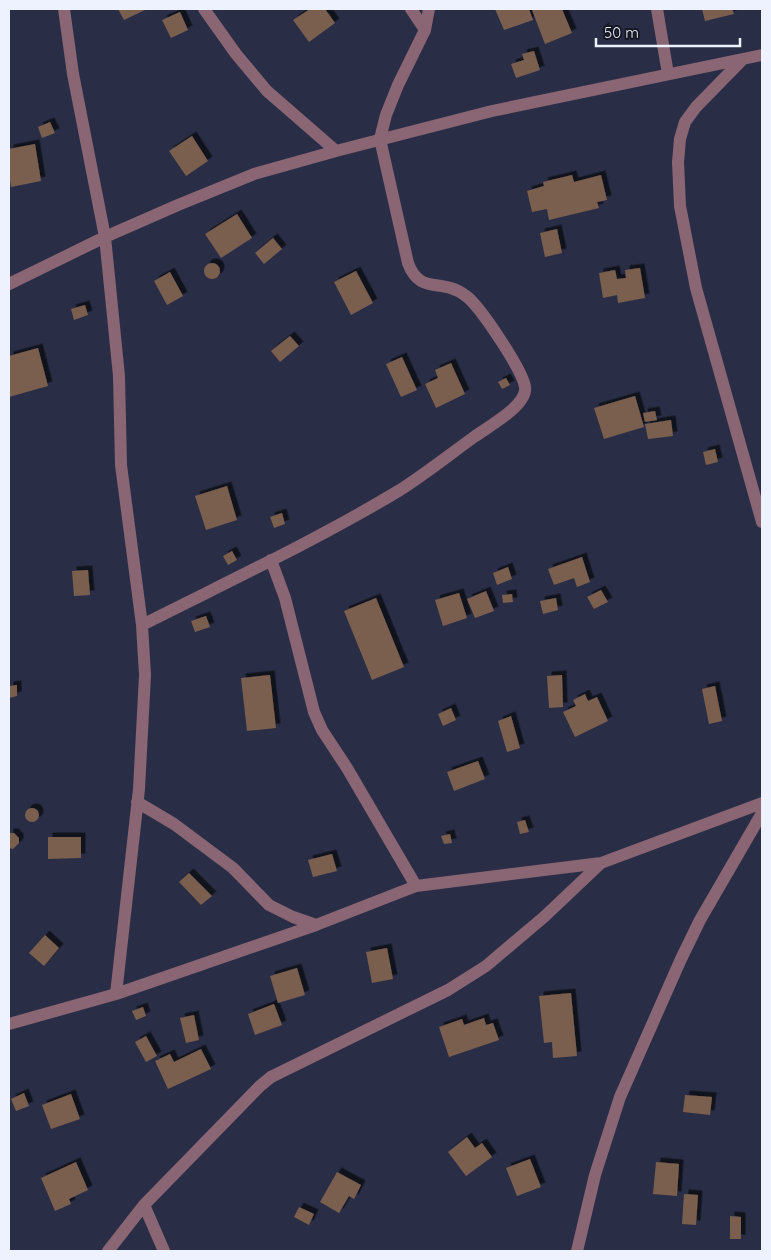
<svg xmlns="http://www.w3.org/2000/svg" width="771" height="1260" font-family="Quicksand,sans-serif">
  <defs>
    <filter id="shadow"><feDropShadow dx="4.5" dy="-4.5" stdDeviation="0" flood-color="#0009"/></filter>
  </defs>
  <rect width="100%" height="100%" fill="#292e46"/>
  <path fill="#7a5e4f" filter="url(#shadow)" d="M118,9H147L124,20Z
    M310,9H325L335,23L309,42L293,20Z
    M495,9H529L533,20L504,30Z
    M536,9H562L572,33L545,44L532,10Z
    M702,9H732L734,14L705,21Z
    M180,12L188,30L171,38L162,20Z
    M534,51L540,70L516,78L511,64L524,60L522,54Z
    M50,122L55,133L42,138L38,127Z
    M192,136L208,161L186,176L169,151Z
    M35,144L41,181L11,187L9,174V149Z
    M572,175L574,182L601,175L607,200L597,202L599,208L549,220L547,209L532,212L527,191L544,186L543,182Z
    M237,214L252,238L221,258L205,234Z
    M557,229L562,253L545,257L540,233Z
    M273,238L282,249L264,264L255,253Z
    M204 271a8 8 0 1 1 16 0a8 8 0 1 1-16 0Z
    M640,268L645,298L618,303L617,295L603,298L599,273L615,270L617,279L626,278L625,270Z
    M356,271L373,303L351,315L334,282Z
    M170,272L183,296L167,305L154,281Z
    M85,305L88,315L74,320L71,309Z
    M290,336L299,346L280,362L271,351Z
    M38,348L48,386L9,397V356Z
    M402,357L417,390L401,397L386,364Z
    M451,363L465,394L436,408L425,384L438,378L435,370Z
    M506,378L510,385L502,389L498,382Z
    M635,396L644,427L604,439L594,408Z
    M655,411L657,420L645,422L643,413Z
    M671,420L673,436L648,439L645,424Z
    M715,449L718,462L706,465L703,452Z
    M227,486L237,520L206,530L195,496Z
    M282,513L285,524L274,528L270,517Z
    M232,551L237,560L228,565L223,556Z
    M582,557L590,582L577,587L574,578L554,585L548,569Z
    M508,567L512,579L497,585L493,573Z
    M88,570L90,595L74,596L72,571Z
    M601,590L608,602L594,609L587,597Z
    M486,591L494,611L475,618L467,599Z
    M459,593L467,618L443,626L435,600Z
    M512,594L513,602L503,603L502,595Z
    M376,598L404,667L372,680L344,611Z
    M556,598L558,610L543,614L540,601Z
    M206,616L210,627L195,632L191,621Z
    M270,675L276,728L247,731L241,678Z
    M562,675L563,707L549,708L547,676Z
    M17,685V696L9,698V686Z
    M715,686L722,721L709,724L702,689Z
    M585,694L588,701L597,697L608,721L575,737L563,712L576,706L573,700Z
    M451,708L456,720L443,726L438,714Z
    M511,716L520,748L507,752L498,721Z
    M478,761L485,779L454,791L447,772Z
    M25 815a7 7 0 1 1 14 0a7 7 0 1 1-14 0Z
    M525,820L529,832L520,834L517,822Z
    M9,833H14L19,838V843L13,849L9,848Z
    M450,834L452,843L444,844L441,836Z
    M48,837H81V858L48,859Z
    M332,854L337,871L313,877L308,860Z
    M189,873L212,896L201,905L179,882Z
    M45,935L59,948L44,966L29,953Z
    M387,948L393,979L372,983L366,952Z
    M297,968L305,995L278,1003L270,976Z
    M571,993L577,1056L553,1058L552,1042L544,1043L539,996Z
    M274,1004L282,1025L255,1035L248,1014Z
    M143,1007L146,1016L136,1020L132,1011Z
    M194,1015L199,1040L186,1043L180,1018Z
    M484,1018L486,1025L493,1023L499,1040L449,1057L439,1027L462,1019L464,1025Z
    M146,1036L157,1056L146,1062L135,1042Z
    M201,1049L211,1069L168,1089L155,1061L170,1054L174,1062Z
    M24,1093L29,1106L16,1111L11,1099Z
    M71,1094L80,1119L51,1129L42,1105Z
    M685,1095L712,1097L710,1115L683,1112Z
    M467,1137L475,1148L482,1143L492,1157L466,1176L448,1152Z
    M530,1159L541,1187L517,1196L506,1168Z
    M76,1162L88,1190L69,1199L71,1204L55,1211L41,1178Z
    M656,1162L679,1164L677,1196L653,1194Z
    M337,1172L361,1185L354,1199L349,1196L339,1213L320,1202Z
    M684,1194L698,1195L696,1225L682,1224Z
    M299,1207L314,1214L309,1225L294,1217Z
    M730,1216L741,1217V1239H730Z"/>
  <g fill="none" stroke-linecap="round" stroke-linejoin="round">
    <path stroke="#8a6573" stroke-width="12" d="M64,9L73,74L105,237L119,376L121,465L142,625L145,675L139,789L116,994
      M204,9L236,54L267,91L336,151
      M411,9L425,30
      M657,9L668,74
      M743,59L696,107L685,122L680,139L678,162L680,206L696,288L762,522
      M9,284L105,237L178,205L254,174L336,151L492,111L762,55
      M271,560L285,598L314,712L322,730L347,768L416,886
      M142,625C229,581 317,540 400,490C425,474 449,455 474,437C488,427 528,405 525,387C523,371 480,306 466,296C442,277 420,296 408,263L380,139L386,115L398,85L425,30L429,9
      M137,802L174,824L233,868L269,905L293,917L316,925
      M9,1024L116,994L316,925L416,886L601,863L762,803
      M144,1205L164,1251
      M108,1251L144,1205L260,1086L271,1077L448,990L486,966L544,917L601,863
      M577,1251L595,1175L620,1097L681,959L700,920L762,813"/>
  </g>
  <rect width="771" height="1260" fill="none" stroke="#eef1fe" stroke-width="20"/>
  <path d="M596 38v8h144v-8" fill="none" stroke="#eef1fe" stroke-width="2.5"/>
  <text x="604" y="38" font-size="15" fill="#eef1fe" stroke="#151722" stroke-width="4" paint-order="stroke">50 m</text>
</svg>
